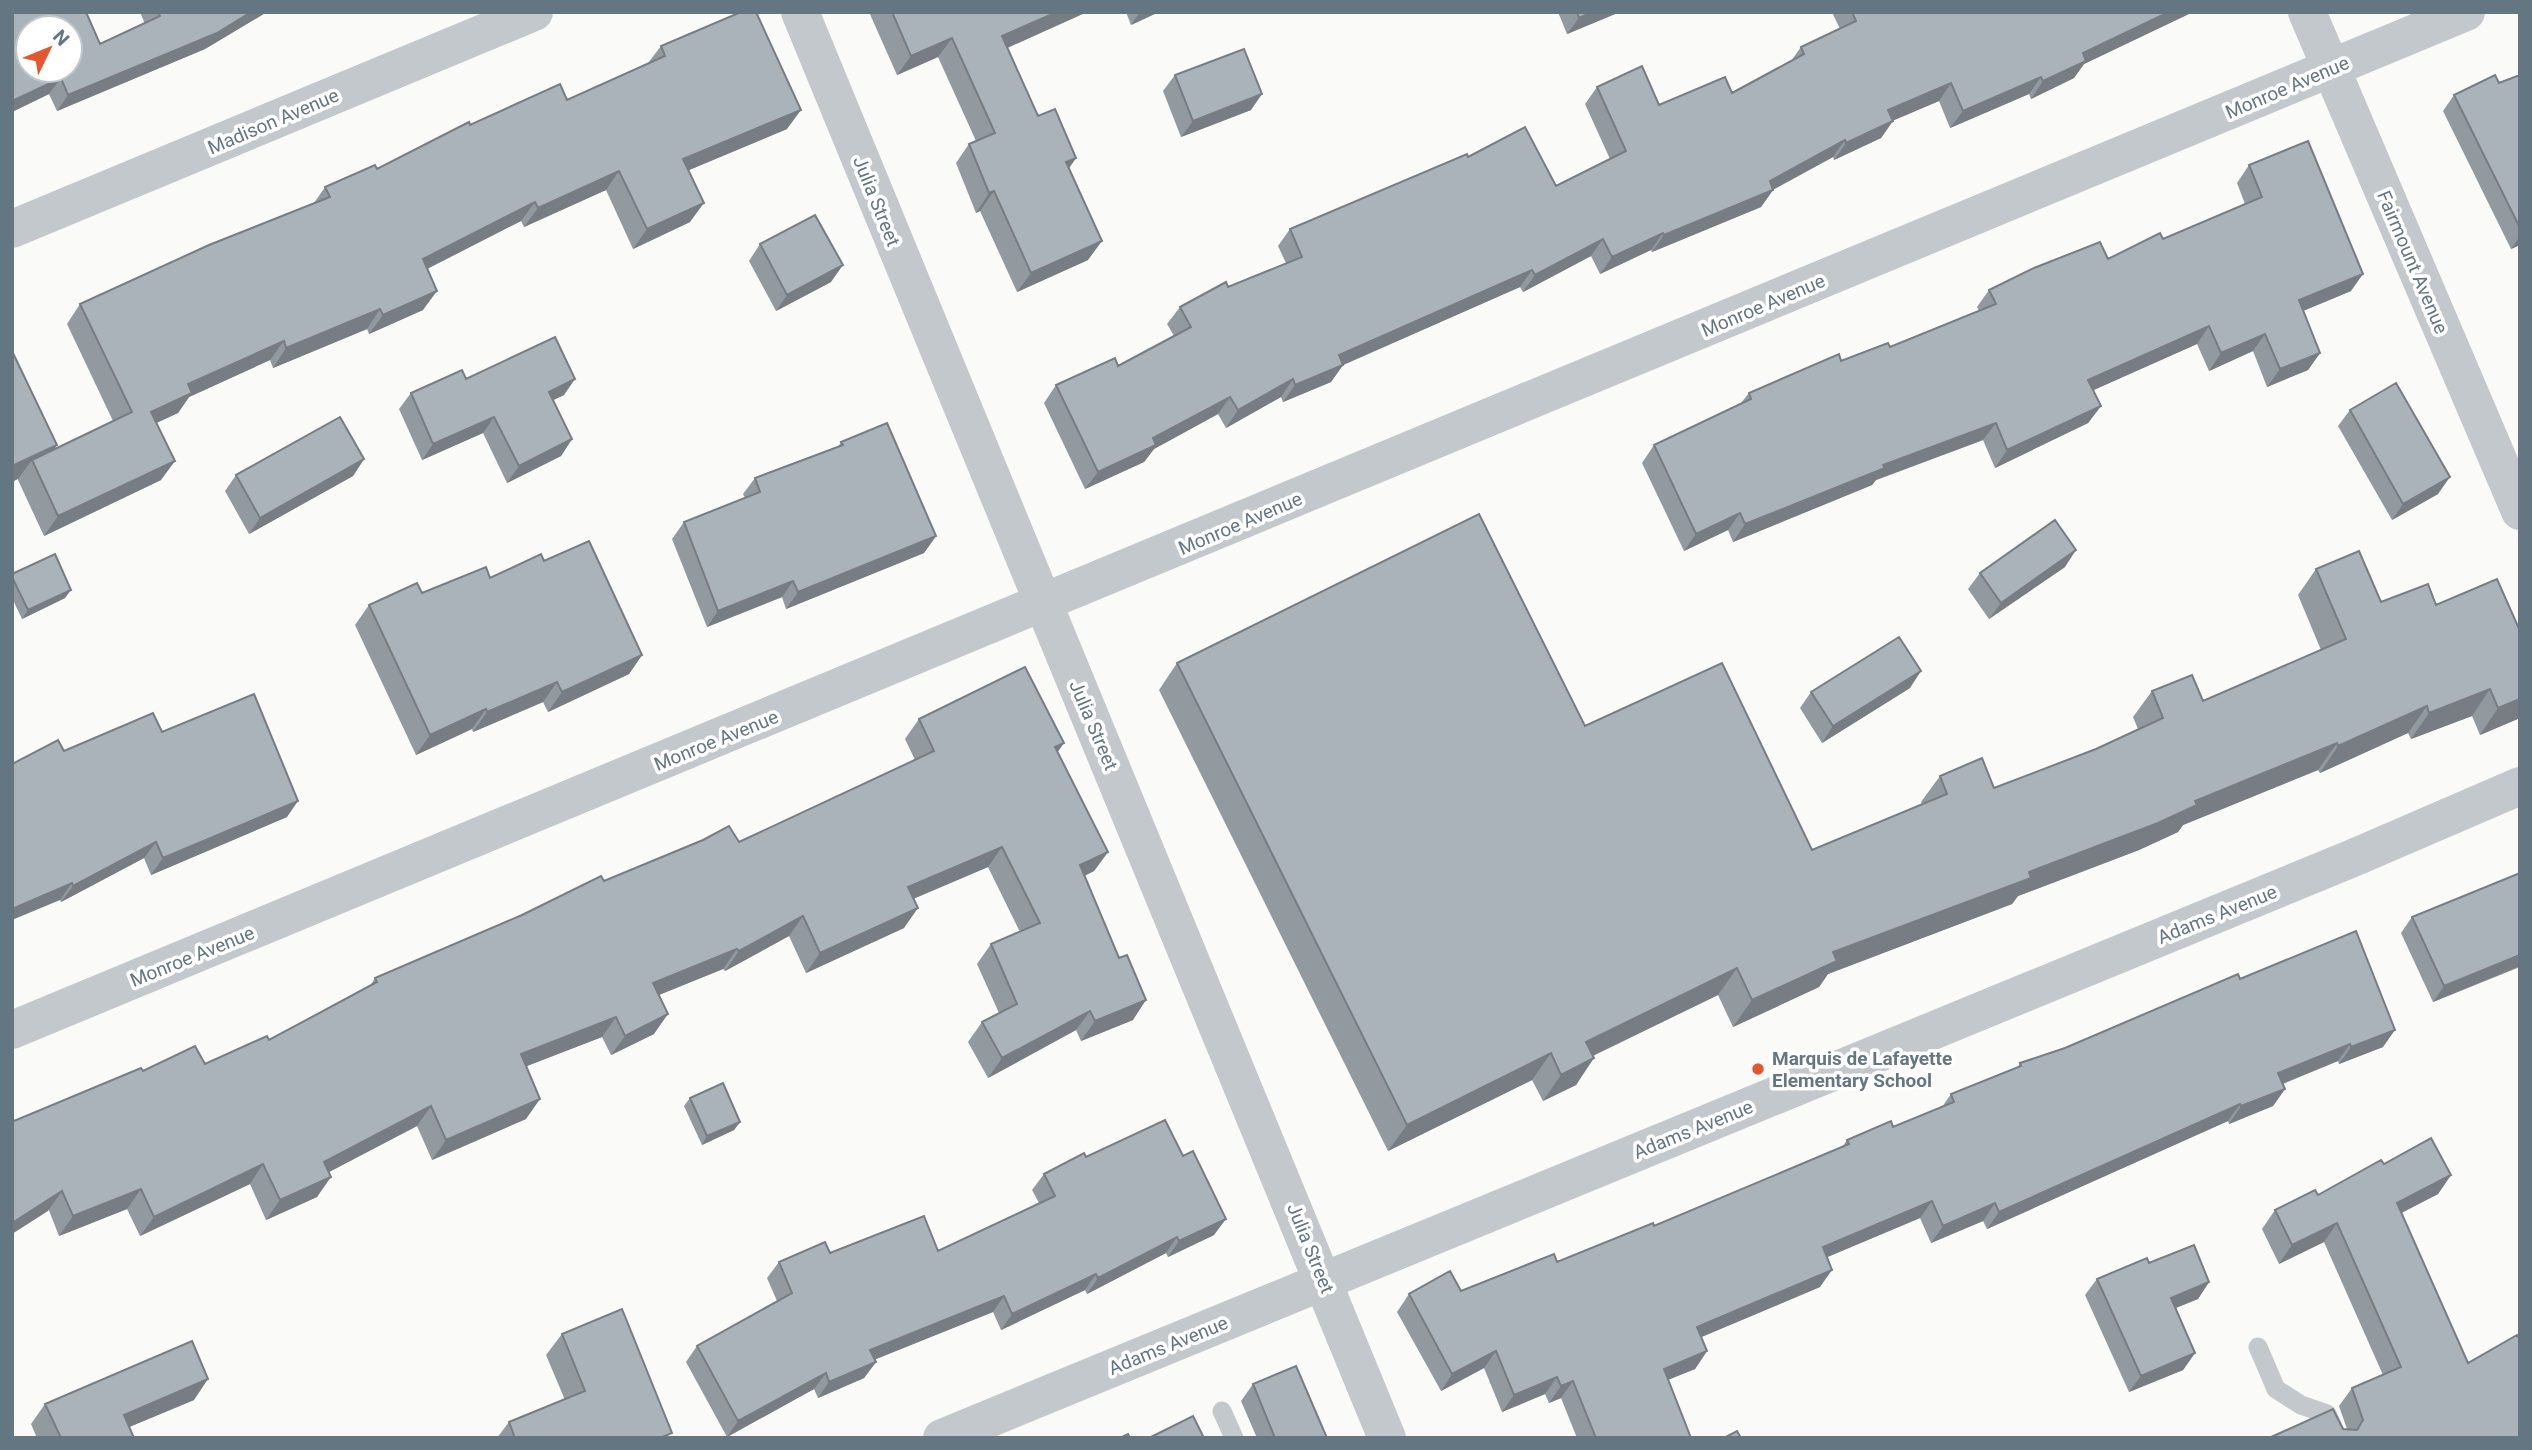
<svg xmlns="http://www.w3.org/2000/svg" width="2532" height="1450" font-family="Roboto,sans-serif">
  <rect width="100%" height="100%" fill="#fafaf8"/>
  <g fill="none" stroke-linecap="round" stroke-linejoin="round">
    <path stroke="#c3c8cc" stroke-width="19" d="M2258,1347L2276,1389L2301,1405L2327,1414L2338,1438
      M1222,1411L1234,1438"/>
    <path stroke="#c3c8cc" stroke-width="38" d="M800,12L1387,1438
      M12,229L534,12
      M12,1030L2466,12
      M942,1438L2353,858L2520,786"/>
    <path stroke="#c3c8cc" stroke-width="38" d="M2307,12L2520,511"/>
  </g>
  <path fill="#929a9f" d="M12,12L100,44L145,24L140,12H267L205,49L57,111L49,94L12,112Z
    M869,12H1087L1007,48L1038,116L1076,158L1069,168L1088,260L1017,292L980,211L976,213L956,163L969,144L976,141L938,57L897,75Z
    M1126,12H1159L1131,25Z
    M1558,12H1620L1567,34Z
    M1832,12H2193L2084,64L2074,78L2031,99L2029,94L1950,128L1939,101L1893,120L1881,138L1834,160L1833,157L1773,190L1761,207L1652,252L1651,250L1600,274L1591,256L1523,292L1520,287L1343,365L1331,382L1283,402L1281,397L1226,428L1218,414L1154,449L1144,462L1085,489L1044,403L1056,385L1118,366L1174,336L1167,324L1180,307L1286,263L1278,246L1290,229L1468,157L1556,186L1610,159L1585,104L1597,87L1659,105L1732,93L1791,61L1801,47L1840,29Z
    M661,46L787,129L689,170L690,222L633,249L606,190L524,227L521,221L427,269L423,310L369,334L367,329L273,368L270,360L189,397L178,413L156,423L161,480L44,536L18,480L12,351L57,445L54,450L113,421L67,324L80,304L314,203L325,187L377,169L470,125L567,100L648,63Z
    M1175,75L1251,110L1181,137L1163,91Z
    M2520,75V245L2511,249L2443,111L2454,95L2499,83Z
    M2249,165L2351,291L2303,311L2320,353L2308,370L2267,387L2253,351L2209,371L2197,344L2093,390L2101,406L2088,423L1995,468L1983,440L1876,480L1872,485L1733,542L1728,530L1684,551L1642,463L1654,445L1741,403L1749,393L1841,361L1890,347L1979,311L1977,307L1989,290L2108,259L2163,239L2245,204L2237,183Z
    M760,244L831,282L776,311L749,261Z
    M466,379L564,395L553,400L572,439L561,456L507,483L483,433L422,460L399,409L411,393Z
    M2350,410L2438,494L2392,520L2338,426Z
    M841,442L936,536L924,553L786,609L782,597L707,627L672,539L684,522L745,498L743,494L755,478L838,447Z
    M364,459L353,476L249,534L225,491L236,475Z
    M544,561L642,655L629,674L548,712L543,702L473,732L472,729L416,755L355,625L369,605L490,578Z
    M2065,567L1989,619L1968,589L1980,573Z
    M2316,569L2381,602L2436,605L2520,631V718L2480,735L2472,716L2411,739L2408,733L2320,773L2318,770L2183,825L2178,832L2139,850L2018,896L2012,904L1828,974L1819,987L1733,1027L1718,995L1593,1056L1576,1085L1543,1101L1532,1080L1388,1151L1159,690L1177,663L1585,726L1812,850L1922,804L1921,802L1940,776L1994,788L2096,749L2138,729L2133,717L2152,691L2203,701L2321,650L2298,595Z
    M12,574L65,598L22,619L12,598Z
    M1910,688L1822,743L1800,708L1811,692Z
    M919,719L1058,752L1108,852L1094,871L1084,876L1133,1020L1081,1041L1076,1030L988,1078L968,1042L982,1022L999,1013L977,964L991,944L1020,932L988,867L913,899L904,928L806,973L789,936L725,971L723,969L659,995L654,1034L611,1055L602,1037L526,1066V1119L432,1160L417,1126L329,1172L317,1197L266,1220L250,1184L140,1236L127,1209L59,1236L14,1121L143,1071L205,1064L269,1040L370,986L375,978L604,881L739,842L915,760L905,739Z
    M162,732L287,817L151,875L144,858L61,902L60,900L64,751Z
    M2520,873V967L2433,1002L2401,933L2412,917Z
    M2240,979L2383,1047L2339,1064L2338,1061L2283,1084L2285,1089L2273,1106L2229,1124L2228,1121L1987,1229L1983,1221L1931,1243L1920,1218L1827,1257L1820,1287L1701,1337L1707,1351L1695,1369L1668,1380L1691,1438H1577L1561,1398L1549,1403L1545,1394L1502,1412L1484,1368L1441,1391L1397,1312L1409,1294L1461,1291L1557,1262L1654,1226L1843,1146L1847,1140L1893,1127L1942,1107L1951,1094L2018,1067L2020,1063L2065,1048Z
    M690,1098L740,1122L734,1130L702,1145L684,1106Z
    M1086,1157L1214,1235L1168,1257L1166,1253L1087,1294L1085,1290L1001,1330L993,1312L875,1359L876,1362L864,1378L818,1398L814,1389L727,1437L686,1362L697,1346L777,1301L767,1278L779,1262L830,1253L938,1251L1039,1203L1032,1190L1044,1174Z
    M2384,1164L2451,1175L2438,1194L2401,1213L2468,1363L2520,1438H2269L2347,1429L2339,1406L2352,1388L2383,1375L2324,1242L2279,1264L2262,1229L2275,1210L2318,1195Z
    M2149,1263L2209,1282L2198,1299L2176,1308L2195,1353L2183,1370L2129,1392L2085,1295L2097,1279Z
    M562,1334L669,1438H497L509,1422L565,1400L546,1355Z
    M1253,1384L1327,1438H1257L1241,1401Z
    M194,1400L129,1427L134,1438H37L31,1424L45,1404Z"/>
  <path fill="#777d82" d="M251,12H267L205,49L57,111L68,95Z
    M1057,12H1087L989,56L1002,36Z
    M1140,12H1159L1131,25Z
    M1592,12H1620L1567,34L1579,18Z
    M2169,12H2193L2084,64L2074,78L2031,99L2043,81L2083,53Z
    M952,38L938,57L897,75L911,56Z
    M2041,77L2029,94L1950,128L1963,111Z
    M61,78L49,94L12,112V101Z
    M1951,83L1939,101L1876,128L1888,110Z
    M1262,94L1251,110L1181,137L1193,121Z
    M801,110L787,129L670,178L683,159Z
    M1893,121L1881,138L1834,160L1846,143Z
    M1845,140L1833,157L1770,191L1773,190L1761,207L1652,252L1664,235L1770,181Z
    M1076,158L1062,178L1066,162Z
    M619,171L606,190L524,227L538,208Z
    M994,191L980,211L976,213L989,193Z
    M535,202L521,221L409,278L423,259Z
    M704,203L690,222L633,249L647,229Z
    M1663,233L1651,250L1600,274L1612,257Z
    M2520,236V245L2511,249Z
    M1603,239L1591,256L1523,292L1535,275Z
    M1102,241L1088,260L1017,292L1031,273Z
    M843,265L831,282L776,311L787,295Z
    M1532,270L1520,287L1343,365L1331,382L1283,402L1295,385L1339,355Z
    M2363,274L2351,291L2286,318L2299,300Z
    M437,291L423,310L369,334L383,315Z
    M380,309L367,329L273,368L286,348Z
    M2209,326L2197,344L2076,398L2088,380Z
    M2265,334L2253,351L2209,371L2221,353Z
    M284,341L270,360L189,397L178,413L137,432L151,412L188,384Z
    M2320,353L2308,370L2267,387L2280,369Z
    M575,379L564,395L537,408L549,392Z
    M1293,379L1281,397L1226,428L1238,410Z
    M1230,397L1218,414L1154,449L1144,462L1085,489L1098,472L1153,438Z
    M2101,406L2088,423L1995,468L2007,450Z
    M494,417L483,433L422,460L433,444Z
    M1996,423L1983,440L1876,480L1872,485L1733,542L1745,524L1883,465Z
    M572,439L561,456L507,483L519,466Z
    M57,445L41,469L32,460L18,479L12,482V466Z
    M364,459L353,476L249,534L260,518Z
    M175,461L161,480L44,536L58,516Z
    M2450,477L2438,494L2392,520L2403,504Z
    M1740,513L1728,530L1684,551L1696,534Z
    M936,536L924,553L786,609L798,592Z
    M2076,550L2065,567L1989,619L2001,603Z
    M793,581L782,597L707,627L718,611Z
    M71,590L65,598L22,619L28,610Z
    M642,655L629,674L548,712L562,692Z
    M1921,671L1910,688L1822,743L1833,726Z
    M557,682L543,702L473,732L487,712Z
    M2490,689L2472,716L2411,739L2429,713Z
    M2520,699V718L2480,735L2498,708Z
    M2427,706L2408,733L2320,773L2338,746Z
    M486,709L472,729L416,755L430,735Z
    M1064,743L1050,763L1055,747Z
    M2337,743L2318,770L2183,825L2178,832L2139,850L2018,896L2012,904L1828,974L1819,987L1733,1027L1752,1000L1833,952L2029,872L2195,801Z
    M298,801L287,817L151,875L163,858Z
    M156,842L144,858L61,902L73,886Z
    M1002,847L988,867L894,907L908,887Z
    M1108,852L1094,871L1066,885L1080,865Z
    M72,883L60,900L12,920V909Z
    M918,908L904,928L806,973L820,953Z
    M803,916L789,936L725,971L739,951Z
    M737,949L723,969L639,1003L653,983Z
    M2520,955V966L2433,1002L2444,986Z
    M1737,968L1718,995L1567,1068L1586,1042Z
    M1146,1000L1133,1020L1081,1041L1095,1021Z
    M1090,1011L1076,1030L988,1078L1002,1058Z
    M668,1014L654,1034L611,1055L625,1036Z
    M616,1017L602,1037L507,1074L521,1054Z
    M2395,1030L2383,1047L2339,1064L2351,1047Z
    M2350,1044L2338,1061L2266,1090L2278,1073Z
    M1551,1053L1532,1080L1388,1151L1407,1125Z
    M1594,1058L1576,1085L1543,1101L1561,1075Z
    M2285,1089L2273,1106L2229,1124L2241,1106Z
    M540,1099L526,1119L432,1160L446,1140Z
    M2240,1104L2228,1121L1987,1229L1999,1212Z
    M431,1106L417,1126L310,1182L324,1162Z
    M740,1122L734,1130L702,1145L707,1136Z
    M263,1164L250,1184L140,1236L154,1217Z
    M2451,1175L2438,1194L2384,1222L2397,1203Z
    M331,1177L317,1197L266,1220L280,1200Z
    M141,1189L127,1209L59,1236L73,1216Z
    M62,1191L48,1211L12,1234V1223Z
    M1932,1201L1920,1218L1811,1264L1823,1247Z
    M1995,1203L1983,1221L1931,1243L1943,1226Z
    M1226,1219L1214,1235L1168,1257L1179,1241Z
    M2337,1223L2324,1242L2279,1264L2292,1245Z
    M1177,1237L1166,1253L1087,1294L1098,1278Z
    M1832,1270L1820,1287L1685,1344L1697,1327Z
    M1096,1274L1085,1290L1001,1330L1012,1314Z
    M2209,1282L2198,1299L2160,1314L2171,1298Z
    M1004,1296L993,1312L859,1366L870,1350Z
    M1496,1351L1484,1368L1441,1391L1452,1374Z
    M1707,1351L1695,1369L1652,1386L1664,1369Z
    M2195,1353L2183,1370L2129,1392L2141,1376Z
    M876,1362L864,1378L818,1398L829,1382Z
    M826,1373L814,1389L727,1437L738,1421Z
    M1557,1377L1545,1394L1502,1412L1514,1395Z
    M208,1379L194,1400L110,1435L124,1415Z
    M1573,1381L1561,1398L1549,1403L1561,1386Z"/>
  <path fill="#aab3b9" stroke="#777d82" stroke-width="2" fill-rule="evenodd" d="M12,12H86L100,44L160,16L158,12H251L217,33L68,95L61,78L12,101ZM28,28H70V70H28Z
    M741,12H756L801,110L683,159L704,203L647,229L619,171L538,208L535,202L423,259L437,291L383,315L380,309L286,348L284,341L188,384L192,393L151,412L175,461L58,516L32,460L132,412L80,304L209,245L330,197L325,187L375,165L377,169L469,122L470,125L560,84L567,100L665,56L661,46Z
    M892,12H1057L1002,36L1038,116L1055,109L1076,158L1066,162L1102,241L1031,273L994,191L989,193L969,144L995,133L952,38L911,56Z
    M1577,12H1592L1579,18Z
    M1852,12H2169L2083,53L2086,61L2043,81L2041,77L1963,111L1951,83L1888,110L1893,121L1846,143L1845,140L1770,181L1773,190L1664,235L1663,233L1612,257L1603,239L1535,275L1532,270L1339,355L1343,365L1295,385L1293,379L1238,410L1230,397L1153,438L1156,445L1098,472L1056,385L1115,358L1118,366L1191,327L1180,307L1226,282L1228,287L1302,257L1290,229L1467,154L1468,157L1525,127L1556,186L1626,151L1597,87L1642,66L1659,105L1725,77L1732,93L1804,54L1801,47L1856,21Z
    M1244,49L1262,94L1193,121L1175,75Z
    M2495,75L2499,83L2520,75V228L2454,95Z
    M2308,141L2363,274L2299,300L2320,353L2280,369L2265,334L2221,353L2209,326L2088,380L2101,406L2007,450L1996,423L1883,465L1885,468L1745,524L1740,513L1696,534L1654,445L1751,399L1749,393L1839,354L1841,361L1888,343L1890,347L1996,304L1989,290L2034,268L2100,242L2108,259L2160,233L2163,239L2262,197L2249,165Z
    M815,215L843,265L787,295L760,244Z
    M555,337L575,379L549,392L572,439L519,466L494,417L433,444L411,393L462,370L466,379Z
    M12,351L57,445L12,466Z
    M2396,383L2450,477L2403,504L2350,410Z
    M340,417L364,459L260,518L236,475Z
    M887,423L936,536L798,592L793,581L718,611L684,522L760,492L755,478L843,445L841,442Z
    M1479,514L1585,726L1722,663L1812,850L1947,794L1940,776L1982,758L1994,788L2096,749L2163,718L2152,691L2192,675L2203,701L2346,639L2316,569L2359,551L2381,602L2428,584L2436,605L2497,579L2520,631V699L2498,708L2490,689L2429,713L2427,706L2338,746L2337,743L2195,801L2197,805L2158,823L2029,872L2031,878L1833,952L1837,961L1752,1000L1737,968L1586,1042L1594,1058L1561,1075L1551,1053L1407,1125L1177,663Z
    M2055,520L2076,550L2001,603L1980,573Z
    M589,541L642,655L562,692L557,682L487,712L486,709L430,735L369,605L417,583L422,593L486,567L490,578L541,554L544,561Z
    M55,554L71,590L28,610L12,577V574Z
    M1899,637L1921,671L1833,726L1811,692Z
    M1025,667L1064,743L1055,747L1108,852L1080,865L1119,958L1127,955L1146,1000L1095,1021L1090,1011L1002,1058L982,1022L1017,1004L991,944L1040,923L1002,847L908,887L918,908L820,953L803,916L739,951L737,949L653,983L668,1014L625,1036L616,1017L521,1054L540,1099L446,1140L431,1106L324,1162L331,1177L280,1200L263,1164L154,1217L141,1189L73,1216L62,1191L12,1223V1118L14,1121L141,1068L143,1071L195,1046L205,1064L267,1036L269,1040L377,982L375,978L522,915L601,876L604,881L703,840L729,826L739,842L934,751L919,719Z
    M254,694L298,801L163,858L156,842L73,886L72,883L12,909V764L58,740L64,751L153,713L162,732Z
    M2520,873V955L2444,986L2412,917Z
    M2356,931L2395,1030L2351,1047L2350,1044L2278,1073L2285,1089L2241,1106L2240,1104L1999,1212L1995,1203L1943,1226L1932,1201L1823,1247L1832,1270L1697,1327L1707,1351L1664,1369L1691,1438H1596L1573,1381L1561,1386L1557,1377L1514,1395L1496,1351L1452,1374L1409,1294L1450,1271L1461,1291L1554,1254L1557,1262L1653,1223L1654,1226L1849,1144L1847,1140L1891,1121L1893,1127L1954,1102L1951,1094L2021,1066L2020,1063L2065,1048L2238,974L2240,979Z
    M723,1083L740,1122L707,1136L690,1098Z
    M1165,1120L1183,1156L1193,1151L1226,1219L1179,1241L1177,1237L1098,1278L1096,1274L1012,1314L1004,1296L870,1350L876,1362L829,1382L826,1373L738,1421L697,1346L792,1293L779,1262L825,1242L830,1253L924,1216L938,1251L1055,1196L1044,1174L1084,1153L1086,1157Z
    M2431,1138L2451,1175L2397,1203L2468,1363L2517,1335L2520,1339V1438H2269L2333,1409L2343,1429L2357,1430L2363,1420L2352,1388L2401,1367L2337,1223L2292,1245L2275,1210L2315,1190L2318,1195L2381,1160L2384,1164Z
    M2194,1245L2209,1282L2171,1298L2195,1353L2141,1376L2097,1279L2147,1258L2149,1263Z
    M622,1309L672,1433L660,1438H515L509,1422L585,1391L562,1334Z
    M192,1341L208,1379L124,1415L134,1438H61L45,1404Z
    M1296,1366L1327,1438H1275L1253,1384Z
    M1193,1416L1204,1438H1149Z
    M1737,1431L1741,1438H1724Z
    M1128,1434L1130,1438H1120Z"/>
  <circle fill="#e4572e" stroke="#fff" stroke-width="2.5" cx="1758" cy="1069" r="7"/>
  <g text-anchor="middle" stroke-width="7" stroke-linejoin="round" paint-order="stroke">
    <g font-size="19" fill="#657683" stroke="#fff">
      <text transform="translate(2287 87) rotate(-23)" y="7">Monroe Avenue</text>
      <text transform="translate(273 121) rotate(-23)" y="7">Madison Avenue</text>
      <text transform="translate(877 201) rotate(68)" y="7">Julia Street</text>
      <text transform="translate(2413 262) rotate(67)" y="7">Fairmount Avenue</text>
      <text transform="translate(1763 305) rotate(-23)" y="7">Monroe Avenue</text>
      <text transform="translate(1240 523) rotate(-23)" y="7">Monroe Avenue</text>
      <text transform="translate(1094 725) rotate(67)" y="7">Julia Street</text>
      <text transform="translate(716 740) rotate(-22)" y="7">Monroe Avenue</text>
      <text transform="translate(2217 914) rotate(-22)" y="7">Adams Avenue</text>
      <text transform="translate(192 956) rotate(-22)" y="7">Monroe Avenue</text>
      <text transform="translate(1693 1129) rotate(-22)" y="7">Adams Avenue</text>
      <text transform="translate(1311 1248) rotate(68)" y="7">Julia Street</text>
      <text transform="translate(1168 1345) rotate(-22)" y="7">Adams Avenue</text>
    </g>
    <g font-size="19" font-weight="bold" fill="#657683" stroke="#fff" text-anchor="start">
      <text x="1772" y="1065">Marquis de Lafayette<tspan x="1772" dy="22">Elementary School</tspan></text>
    </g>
  </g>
  <rect width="2532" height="1450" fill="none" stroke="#657683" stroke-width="28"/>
  <g transform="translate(49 49) rotate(47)"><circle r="33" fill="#ffffff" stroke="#c1c8cd" stroke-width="2"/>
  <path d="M0-5L12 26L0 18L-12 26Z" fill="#e4572e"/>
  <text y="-10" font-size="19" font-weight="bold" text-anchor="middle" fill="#657683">N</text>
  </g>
</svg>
